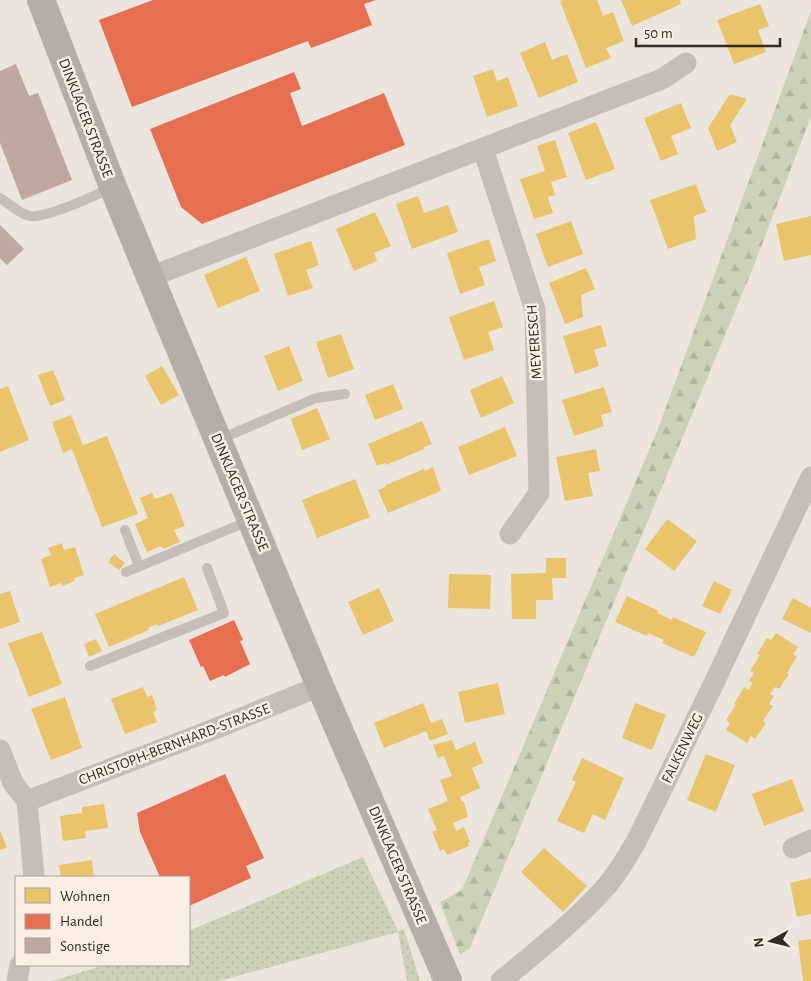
<svg xmlns="http://www.w3.org/2000/svg" width="811" height="981" font-family="'Alegreya Sans',sans-serif">
  <defs>
    <pattern id="grass-dots" width="8" height="8" patternUnits="userSpaceOnUse" patternTransform="scale(1.25)"><rect width="8" height="8" fill="#cdd1b8"/><path d="M2 2h.1M6 6h.1" fill="none" stroke="#b1b49e" stroke-width="1.8" stroke-linecap="round"/></pattern>
    <pattern id="forest-firs" width="22" height="20" patternUnits="userSpaceOnUse" patternTransform="scale(1.25)"><rect width="22" height="20" fill="#cdd1b8"/><path d="M5 1l3.5 6h-7zM16 11l3.5 6h-7z" fill="#b1b49e"/></pattern>
  </defs>
  <rect width="100%" height="100%" fill="#ebe5de"/>
  <path fill="url(#grass-dots)" d="M363,857L398,931L404,929L420,981H407L398,932L219,981H52L105,965H189V931Z"/>
  <path fill="url(#forest-firs)" d="M811,11V116L753,268L470,948L460,955L440,902L462,890L658,429Z"/>
  <path fill="#e9c46a" d="M563,0H597L603,16L613,12L624,41L606,48L611,58L586,68L560,1Z
    M621,0H680L681,4L632,26Z
    M760,4L769,26L758,30L766,52L734,64L717,20Z
    M545,42L552,60L567,54L578,82L539,98L520,53Z
    M493,69L497,81L508,77L518,106L487,117L473,76Z
    M730,94L747,99L730,125L737,142L717,151L708,128Z
    M681,103L691,128L671,136L678,154L661,161L644,118Z
    M596,122L615,169L586,180L568,133Z
    M555,140L567,177L551,182L555,195L548,197L553,213L534,219L520,179L545,171L537,146Z
    M696,184L706,212L694,216L696,239L668,249L650,200Z
    M418,196L424,213L448,205L458,232L412,249L396,204Z
    M375,212L391,246L374,253L377,261L354,271L336,229Z
    M811,216V255L784,261L776,224Z
    M571,221L583,254L548,267L536,234Z
    M489,239L496,261L479,267L485,285L460,294L447,253Z
    M311,241L319,265L306,270L313,288L288,296L274,254Z
    M246,257L260,291L218,308L204,275Z
    M586,268L595,289L581,295L583,317L565,324L549,283Z
    M494,301L503,327L488,332L494,350L464,360L449,317Z
    M601,325L607,346L594,350L599,366L575,374L563,336Z
    M341,334L354,369L328,378L316,342Z
    M289,346L303,381L278,391L264,356Z
    M162,366L179,395L161,405L145,376Z
    M53,370L65,400L50,406L38,375Z
    M502,376L514,403L481,418L470,390Z
    M393,384L403,409L375,420L365,395Z
    M8,386L29,440L0,452V389Z
    M604,387L612,412L601,415L604,426L574,436L562,400Z
    M317,408L330,439L302,450L291,419Z
    M71,415L83,445L107,436L138,514L102,527L72,449L63,453L52,422Z
    M422,421L432,444L424,447V449L386,465L385,463L377,466L368,444Z
    M505,427L517,456L469,475L458,447Z
    M596,449L600,471L588,473L593,496L565,501L556,457Z
    M433,467L441,491L388,513L378,490L386,487V485L424,469L425,471Z
    M355,479L370,517L317,538L302,500Z
    M152,493L155,499L172,493L185,526L174,530L180,542L163,549L161,546L147,552L135,524L148,518L140,498Z
    M667,519L697,541L674,571L645,549Z
    M62,543L64,550L75,547L84,575L74,578L75,581L62,586L61,583L50,587L41,559L51,555L48,548Z
    M114,554L125,563L119,570L108,562Z
    M546,558H566V578H552L553,600H536V619H512L511,574L546,573Z
    M449,574L491,575L490,609L448,608Z
    M184,577L198,610L158,626L157,624L148,628L149,630L109,647L95,614Z
    M714,581L732,590L720,614L702,606Z
    M379,588L394,621L363,635L348,602Z
    M10,591L20,622L0,629V594Z
    M627,596L659,611L657,613L672,620L673,617L706,632L694,657L662,643L664,640L648,633L647,636L615,622Z
    M793,598L811,608V633L782,619Z
    M42,632L62,684L29,697L8,643Z
    M776,633L798,647L793,654L797,657L787,673L789,674L779,689L775,687L770,694L774,696L769,704L773,706L763,721L766,723L755,739L751,736L747,743L726,730L730,723L726,720L736,705L734,704L744,687L748,690L753,683L749,681L754,673L750,671L760,655L757,654L767,638L771,640Z
    M96,639L102,651L89,657L84,644Z
    M498,683L505,714L465,723L458,692Z
    M143,687L147,697L152,695L157,710L153,712L157,722L125,734L111,699Z
    M65,697L82,748L51,760L31,709Z
    M423,703L431,723L442,719L448,734L430,741L426,731L384,748L374,723Z
    M635,703L666,715L652,750L622,738Z
    M452,740L456,750L475,742L483,763L472,768L480,788L460,797L462,802H464L468,817L453,823L456,831L464,827L470,842L468,843L469,846L447,855L444,849L440,851L432,832L437,830L428,809L448,801L440,780L452,776L444,756L438,758L433,745Z
    M706,754L735,765L716,812L687,800Z
    M582,758L624,778L605,820L593,814L584,833L557,821L576,782L572,780Z
    M792,779L804,811L764,826L752,794Z
    M104,804L108,828L85,831L86,838L63,841L60,816L82,813V807Z
    M0,830L7,848L0,850Z
    M544,848L587,886L563,912L521,872Z
    M92,860L94,877H61L59,865Z
    M811,878V914L797,917L790,883Z
    M811,939V981H803L798,941Z"/>
  <path fill="#e76f51" d="M153,0H376L364,4L372,25L311,48L308,41L132,107L99,20Z
    M294,72L301,89L290,93L302,126L384,93L405,145L202,224L181,207L150,129Z
    M234,620L243,640L240,641L250,664L225,677L224,675L210,681L203,666L201,667L189,640Z
    M225,774L264,858L246,866L251,878L189,906V877H160L140,832L137,813Z"/>
  <path fill="#bfa89f" d="M16,64L29,96L38,93L72,180L22,200L0,143V71Z
    M0,225L24,249L7,265L0,258Z"/>
  <g fill="none" stroke-linecap="round" stroke-linejoin="round">
    <path stroke="#c4bdb8" stroke-width="10" d="M0,198C7,203 22,215 30,216C46,218 96,196 111,187
      M218,440L316,398L345,394
      M125,530L139,566
      M126,572L251,520
      M90,666L224,613L207,568"/>
    <path stroke="#c4bdb8" stroke-width="21" d="M483,149L535,310L539,493L510,534
      M150,277L662,79L686,63
      M0,750L13,783L27,801L217,728L320,686
      M27,801L34,877
      M793,848L811,840
      M17,981L20,965
      M501,981C536,952 573,923 604,889C617,875 626,858 636,842L712,687L811,477"/>
    <path stroke="#b5ada8" stroke-width="28" d="M41,0L113,187L150,277L320,686L448,981"/>
  </g>
  <g text-anchor="middle" stroke-width="5" stroke-linejoin="round" paint-order="stroke">
    <g font-size="15" fill="#342a26" stroke="#f9efe4">
      <text transform="translate(86 118) rotate(69)" y="5">DINKLAGER STRASSE</text>
      <text transform="translate(534 342) rotate(-94)" y="5">MEYERESCH</text>
      <text transform="translate(240 492) rotate(67)" y="5">DINKLAGER STRASSE</text>
      <text transform="translate(174 744) rotate(-21)" y="5">CHRISTOPH-BERNHARD-STRASSE</text>
      <text transform="translate(682 748) rotate(-64)" y="5">FALKENWEG</text>
      <text transform="translate(398 865) rotate(67)" y="5">DINKLAGER STRASSE</text>
    </g>
  </g>
  <rect x="15" y="876" width="175" height="90" fill="#f9efe4" stroke="#aaa098"/>
  <rect x="25" y="888" width="25" height="15" fill="#e9c46a" stroke="#aaa098"/>
  <text x="60" y="901" font-size="15" fill="#342a26">Wohnen</text>
  <rect x="25" y="914" width="25" height="15" fill="#e76f51" stroke="#aaa098"/>
  <text x="60" y="926" font-size="15" fill="#342a26">Handel</text>
  <rect x="25" y="938" width="25" height="15" fill="#bfa89f" stroke="#aaa098"/>
  <text x="60" y="951" font-size="15" fill="#342a26">Sonstige</text>
  <g transform="translate(771 941) rotate(263)" stroke="#f9efe4" stroke-width="4" paint-order="stroke">
  <path d="M0-4L9 19L0 12L-9 19Z" fill="#342a26"/>
  <text y="-8" font-size="14" font-weight="bold" text-anchor="middle" fill="#342a26">N</text>
  </g>
  <path d="M636 38v8h144v-8" fill="none" stroke="#342a26" stroke-width="2.5"/>
  <text x="644" y="38" font-size="15" fill="#342a26" stroke="#f9efe4" stroke-width="4" paint-order="stroke">50 m</text>
</svg>
